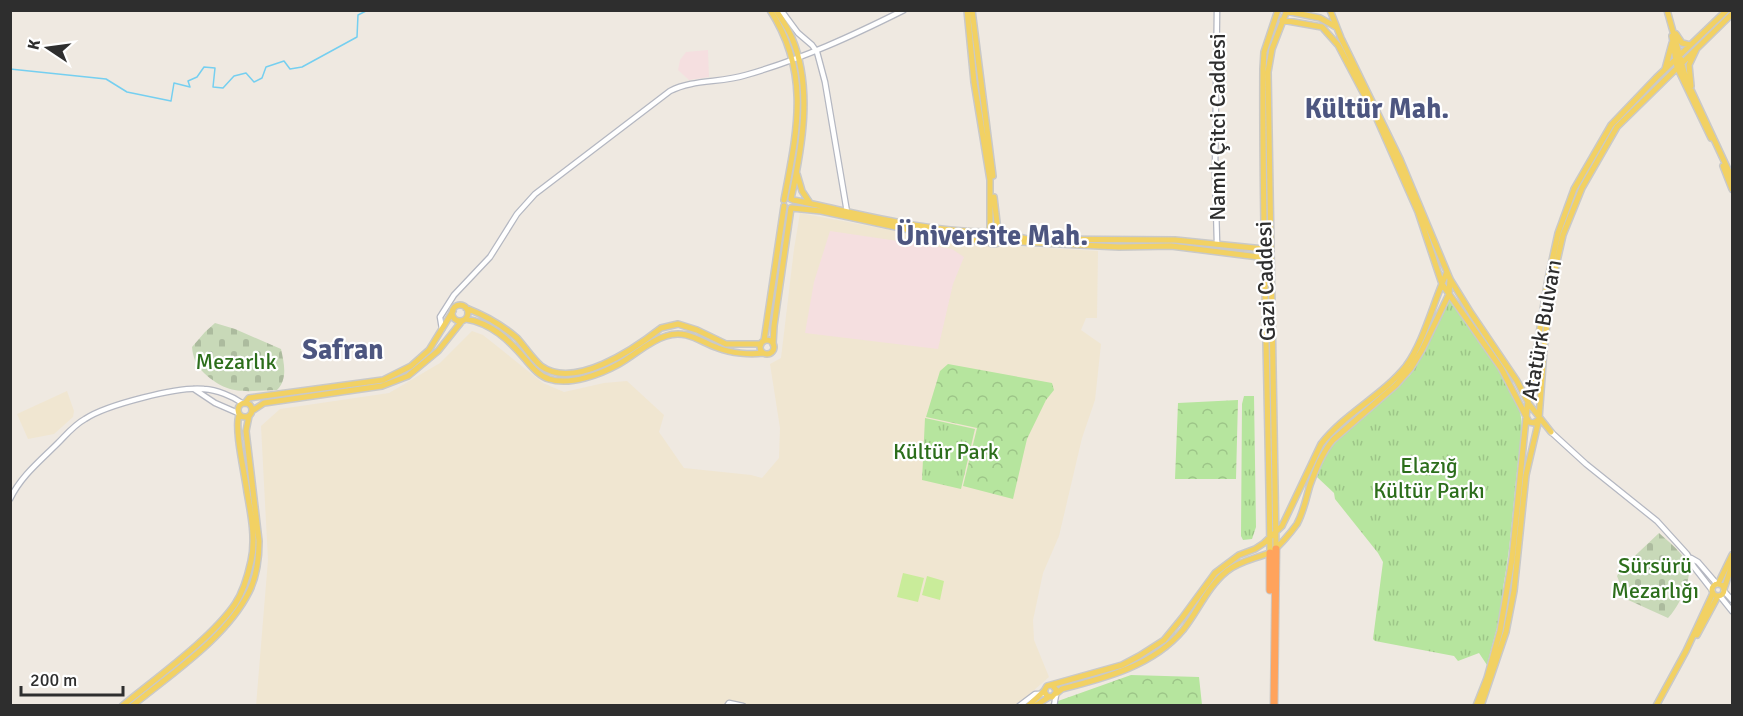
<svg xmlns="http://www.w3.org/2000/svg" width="1743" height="716" font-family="Signika,sans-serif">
  <defs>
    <pattern id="grass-tufts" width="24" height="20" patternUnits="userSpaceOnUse" patternTransform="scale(1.5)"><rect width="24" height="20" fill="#b6e59e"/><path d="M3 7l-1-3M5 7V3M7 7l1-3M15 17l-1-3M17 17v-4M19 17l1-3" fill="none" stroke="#9dc588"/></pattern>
    <pattern id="forest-crowns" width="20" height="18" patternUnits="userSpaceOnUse" patternTransform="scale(1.5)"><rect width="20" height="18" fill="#b6e59e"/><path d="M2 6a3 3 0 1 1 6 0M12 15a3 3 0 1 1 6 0" fill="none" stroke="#9dc588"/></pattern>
    <pattern id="cemetery-stones" width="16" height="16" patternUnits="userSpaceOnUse" patternTransform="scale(1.5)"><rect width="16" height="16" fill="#c8d9b8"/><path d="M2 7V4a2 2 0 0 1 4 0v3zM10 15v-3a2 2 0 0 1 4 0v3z" fill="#acbb9e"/></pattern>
  </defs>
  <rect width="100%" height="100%" fill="#efe9e1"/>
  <path fill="#f0e6d1" d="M800,213L960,243L1098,251L1097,318H1086L1081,330L1101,344L1095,400L1082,438L1059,536L1043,573L1033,620L1034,640L1049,677L1032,692L1044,703L1040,705L256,706L268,560L261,426L280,409L389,393L440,363L472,331L483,335L543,383L564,392L604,383L627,381L664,415L659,432L684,468L751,475L762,478L779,458L780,428L770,364L781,358L794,249Z
    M67,391L74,411L73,417L54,434L28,439L17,414Z"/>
  <path fill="#f5dfe0" d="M708,50L709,77L689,80L678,70L680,60L686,52Z
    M830,231L952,249L964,257L953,284L938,349L805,333L814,282Z"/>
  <path fill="url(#grass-tufts)" d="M1450,300C1472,328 1513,378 1520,412C1524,428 1520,445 1518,462C1513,504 1511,546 1503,588L1504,591L1498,624L1487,665L1479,653L1458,661L1454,656L1375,641L1373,639L1383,562L1378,553L1335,499L1334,493L1317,477L1326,453L1336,441L1410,375L1418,363Z
    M1244,396H1254L1256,527L1252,539L1243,540L1241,536L1242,404Z
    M925,418L975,429L961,489L922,480Z"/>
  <path fill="url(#forest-crowns)" d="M948,364L1052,383L1054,390L1046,400L1027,439L1013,499L963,486L977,428L926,417L940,371Z
    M1238,400L1236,479H1175L1178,403Z
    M1131,675L1199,677L1202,705L1044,706Z"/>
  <path fill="url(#cemetery-stones)" d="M215,323L235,329L281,349C284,363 288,379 277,390C245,391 229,396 204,373C196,365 193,358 192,347L205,332Z
    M1659,533C1668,541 1683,553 1688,565C1693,579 1678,608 1668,618L1626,599L1617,576L1621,569Z"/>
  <path fill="#c9ec9a" d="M903,573L924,578L918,602L897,597Z
    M927,576L944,581L940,600L922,595Z"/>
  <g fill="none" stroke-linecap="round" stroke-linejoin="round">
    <path stroke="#75cff0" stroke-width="1.5" d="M10,69L106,79L127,92L171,101L174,83L190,87L188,81L197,77L204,67L215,68L213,87L223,88L234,76L246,73L254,82L262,78L266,67L284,61L290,69L302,67L357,37L358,15L368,10"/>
    <g stroke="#b4b7c1" stroke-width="7">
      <path id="minor" d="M781,10L798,33L812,45L817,52L825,82L847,212
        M1217,243L1215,172L1217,10
        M442,329L440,317L454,295L490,257L517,214L535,194L670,91C693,79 721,83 746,75C802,59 852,36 904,10
        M194,389L215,403L238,413
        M1551,432L1586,464L1657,521L1687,554L1694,567L1712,590
        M10,499C21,476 40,461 58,443C66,435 74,425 85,419C106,405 179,386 204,389C217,390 232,396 242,403
        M1691,558L1698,562L1717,584
        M1724,591L1732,600
        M1720,596L1732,611
        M727,706L729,703L743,706
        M1019,706L1035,694H1042
        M1054,706L1056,695"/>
    </g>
    <g stroke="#c9c9c9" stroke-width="8">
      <path id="major" d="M770,10C811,73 797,131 784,200
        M776,10C782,20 788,28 792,38C813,88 802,148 791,199
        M967,10L974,82L990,180V231
        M972,10L993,176
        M1330,10L1341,38L1400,159L1450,279L1471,313L1517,381L1529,404L1551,432
        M1667,10L1686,79L1732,178
        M1286,11L1320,18L1336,27
        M1282,20L1322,27
        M1322,27L1338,45L1376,117L1418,212L1442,284L1501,368L1529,422L1534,423L1538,420
        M1676,34L1682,43L1690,45
        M1672,36L1677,67L1711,138
        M1665,69L1672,43
        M1691,86L1689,65L1696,50
        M1723,166L1732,189
        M797,174L802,191L810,203
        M994,197L998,231
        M793,200C858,213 923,232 990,232
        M792,208L821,211L938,236L977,241L989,240
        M987 237a7 7 0 1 1 14 0a7 7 0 1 1-14 0Z
        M999,232L1027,239L1175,240L1264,249
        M999,241L1119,247L1171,246L1267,258
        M452 313a8 8 0 1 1 16 0a8 8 0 1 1-16 0Z
        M466,308C484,315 502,325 517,338C525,347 532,358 541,366C574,390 633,350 661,328L678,324L697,330L726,344H761
        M466,319C491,323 509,340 525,359C532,367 539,376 549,379C570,386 601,374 619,364C635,355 649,341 666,336C687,329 700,342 718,348C731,353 750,355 763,353
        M760 347a7 7 0 1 1 14 0a7 7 0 1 1-14 0Z
        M764,341L784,206
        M773,344L774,326L791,208
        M238 410a7 7 0 1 1 14 0a7 7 0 1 1-14 0Z
        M245,403L249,398L383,380L411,366L429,350L453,311
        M252,411L264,403L382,386L408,376L438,351L462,321
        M1276,547L1268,72L1272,49L1287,10
        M1270,553C1268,392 1262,230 1263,69L1264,52L1278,10
        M1718,584L1732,555
        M1712 590a6 6 0 1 1 12 0a6 6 0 1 1-12 0Z
        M1724,589L1732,565
        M1697,635L1718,596
        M1053,686L1057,691L1052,697L1047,696L1044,691L1047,686L1122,665L1139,656L1164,640L1182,618L1215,573L1239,555L1255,549L1264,543L1282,526L1321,444C1345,413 1382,396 1406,366C1424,342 1434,300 1447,272
        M1057,693L1062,689C1105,678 1153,666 1183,630C1198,611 1208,586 1227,571C1240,561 1254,559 1269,553C1276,551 1292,531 1297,524C1304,511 1306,498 1310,485C1316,469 1322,453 1333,440L1396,385L1411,368L1422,350L1449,294L1450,279
        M122,706C156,678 211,639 235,604C243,592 248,575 251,561C256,539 251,514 247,492C245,475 234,429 239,415
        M132,706C172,673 226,638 249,592C257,576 259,558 259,541L246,431L249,416
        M1028,706L1044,691
        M1035,706L1049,697
        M1476,706L1487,678L1500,631L1512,559L1527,408L1548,279L1558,233L1574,189L1611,125L1656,78L1727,10
        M1481,706L1506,632L1514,591L1526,475L1539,419L1544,349L1551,288L1563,235L1582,188L1617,127L1732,14
        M1656,706L1686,651L1713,593"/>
    </g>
    <g stroke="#c9c9c9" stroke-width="9">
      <path id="highway" d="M1270,590V553
        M1274,706L1276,549"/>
    </g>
    <use href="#minor" stroke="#fff" stroke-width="4.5"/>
    <use href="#major" stroke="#f2d163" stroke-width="5"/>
    <use href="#highway" stroke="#ffa35c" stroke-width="7"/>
  </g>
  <g text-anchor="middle" stroke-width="4.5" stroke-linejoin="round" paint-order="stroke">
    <g font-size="22" fill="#2e2e2e" stroke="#fff">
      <text transform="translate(1217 127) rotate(-90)" y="8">Namık Çitci Caddesi</text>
      <text transform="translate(1265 281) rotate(-92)" y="8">Gazi Caddesi</text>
      <text transform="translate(1541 330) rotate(-80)" y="8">Atatürk Bulvarı</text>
    </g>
    <g font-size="22" fill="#2c6e1b" stroke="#fff">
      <text x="236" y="369">Mezarlık</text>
      <text x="946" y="459">Kültür Park</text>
      <text x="1429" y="473">Elazığ<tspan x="1429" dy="25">Kültür Parkı</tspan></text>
      <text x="1655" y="573">Sürsürü<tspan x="1655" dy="25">Mezarlığı</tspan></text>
    </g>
    <g font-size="28" font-weight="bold" fill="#4d5680" stroke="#fff">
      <text x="1377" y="118">Kültür Mah.</text>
      <text x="992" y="245">Üniversite Mah.</text>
      <text x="343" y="359">Safran</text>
    </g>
  </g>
  <rect width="1743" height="716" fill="none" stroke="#2e2e2e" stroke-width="24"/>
  <g transform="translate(48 48) rotate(283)" stroke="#ffffff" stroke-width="4.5" paint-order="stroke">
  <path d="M0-4.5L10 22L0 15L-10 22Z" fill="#2e2e2e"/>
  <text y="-9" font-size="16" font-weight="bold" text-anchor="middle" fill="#2e2e2e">K</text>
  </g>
  <path d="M21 686v9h102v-9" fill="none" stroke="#2e2e2e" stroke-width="3"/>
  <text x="30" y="686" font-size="18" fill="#2e2e2e" stroke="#ffffff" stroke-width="4.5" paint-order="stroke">200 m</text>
</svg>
